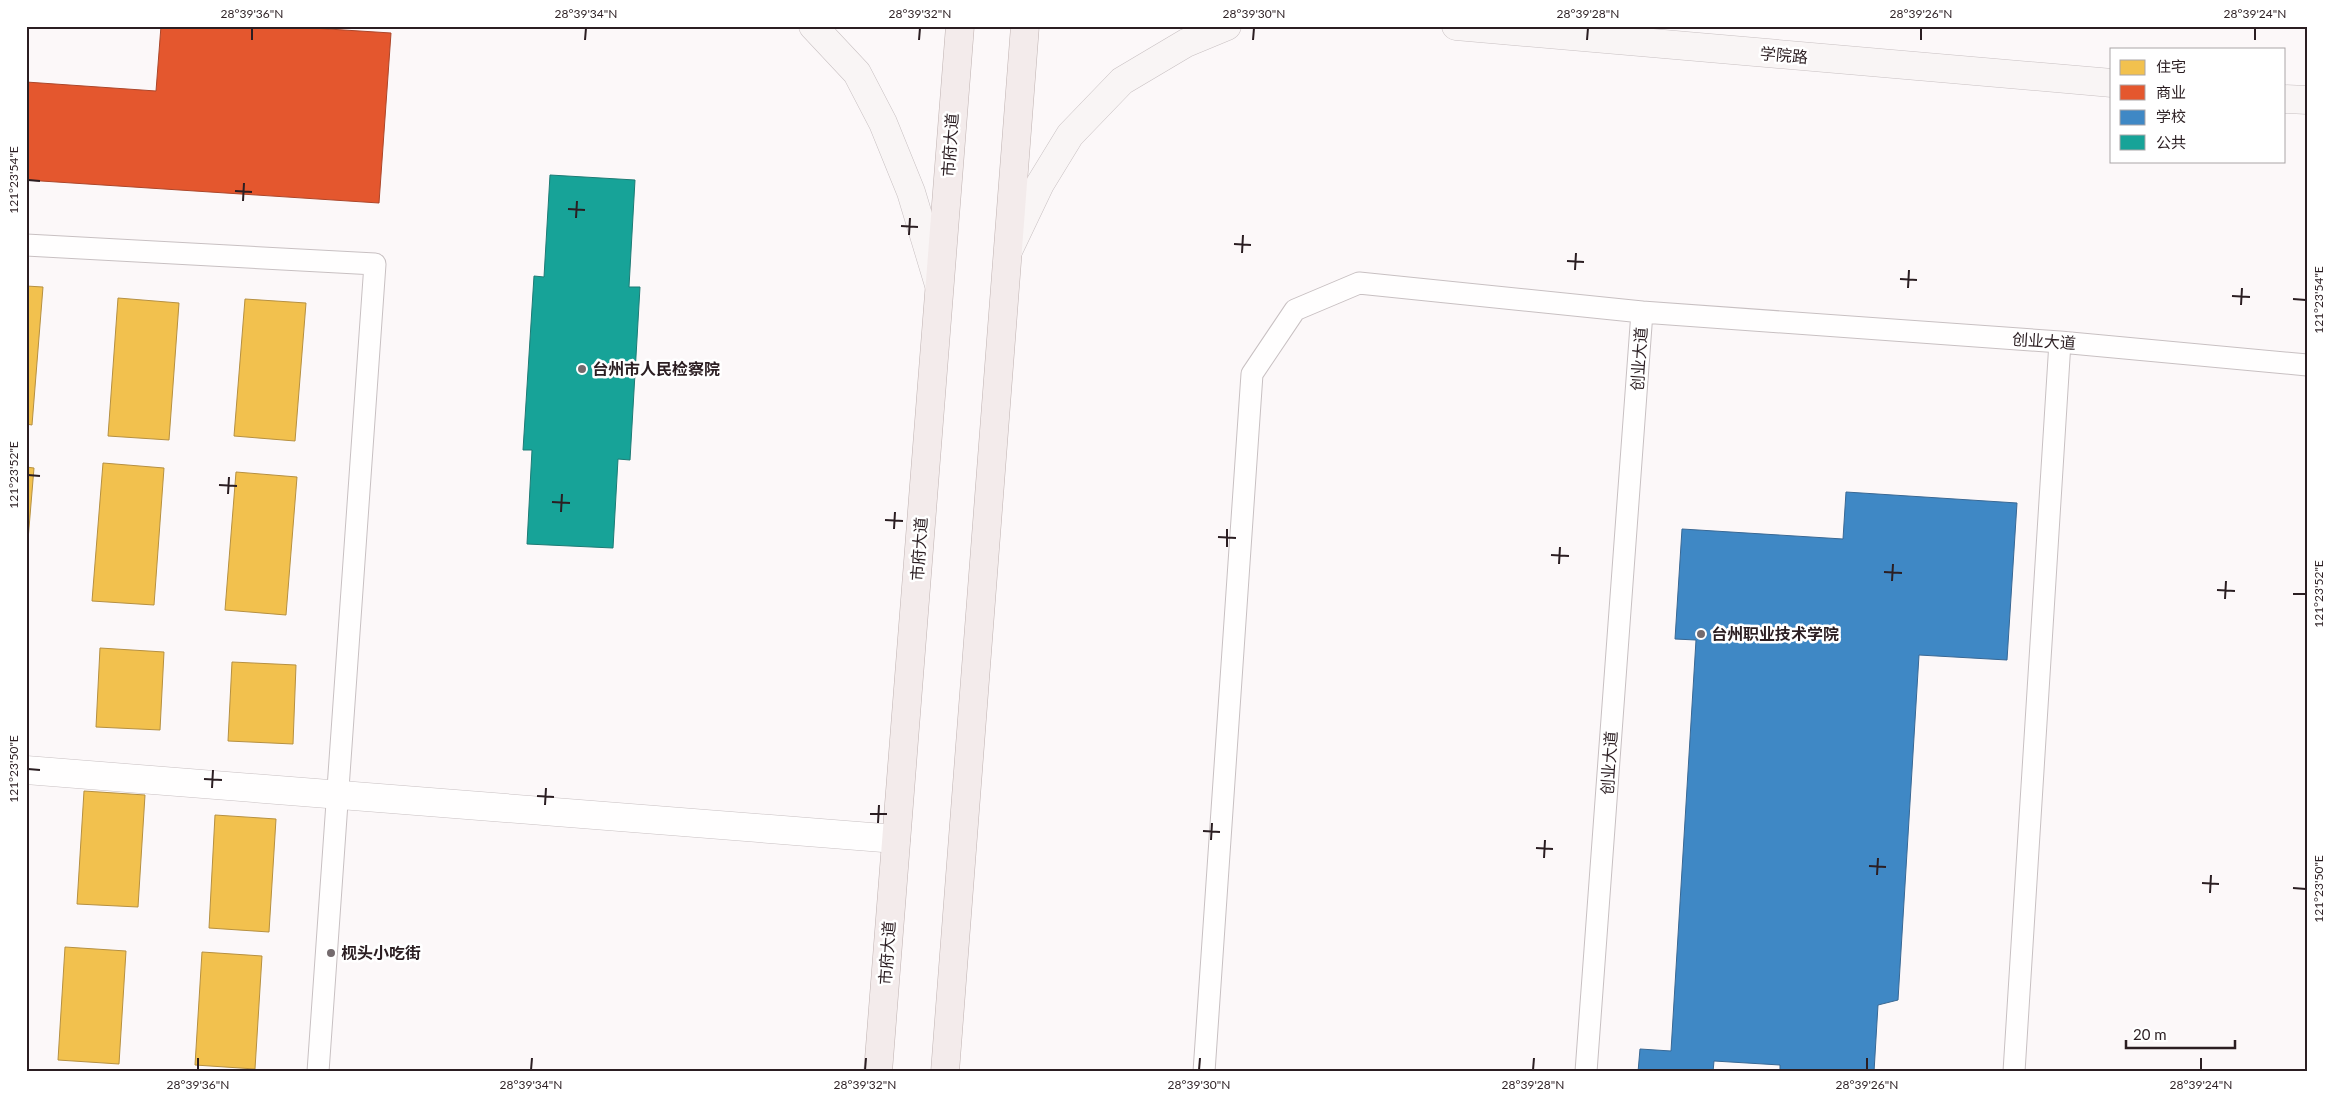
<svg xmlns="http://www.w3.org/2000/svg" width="2333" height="1098" font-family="Lato,'Noto Sans SC',sans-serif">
  <rect width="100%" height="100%" fill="#fcf8f9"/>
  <path fill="#f2c14e" stroke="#b69041" d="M26,286L43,287L32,425L26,424Z
    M118,298L179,303L169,440L108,436Z
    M245,299L306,303L295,441L234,436Z
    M103,463L164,468L154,605L92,601Z
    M26,467L34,468L26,564Z
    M236,472L297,477L286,615L225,610Z
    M26,639H28L26,670Z
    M100,648L164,652L160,730L96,727Z
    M232,662L296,665L293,744L228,741Z
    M84,791L145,795L138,907L77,904Z
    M215,815L276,819L269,932L209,928Z
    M65,947L126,951L119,1064L58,1060Z
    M202,952L262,956L255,1069L195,1065Z"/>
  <path fill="#e4572e" stroke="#ac462a" d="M161,26H281L391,33L379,203L26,180V82L156,91Z"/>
  <path fill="#3f88c5" stroke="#396894" d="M1846,492L2017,503L2007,660L1919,655L1898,1000L1878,1005L1874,1072H1780V1065L1714,1061L1713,1072H1638L1640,1049L1671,1051L1696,640L1675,639L1682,529L1843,539Z"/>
  <path fill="#17a398" stroke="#1d7b75" d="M550,175L635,180L629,287H640L630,460L618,459L613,548L527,544L532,450H523L534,276L544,277Z"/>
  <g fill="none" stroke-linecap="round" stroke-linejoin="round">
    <g stroke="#c8c0c2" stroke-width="23">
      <path id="lane" d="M26,245L375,264L318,1072
        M1204,1072L1252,374L1295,310L1359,283L1642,312
        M1586,1072L1642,312L2060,342L2307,365
        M2014,1072L2060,342"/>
    </g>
    <g stroke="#c8c0c2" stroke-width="29">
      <path id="street" d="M26,770L896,839"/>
    </g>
    <g stroke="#c8c0c2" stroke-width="29">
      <path id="secondary" d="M813,26L857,73L883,123L911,192L939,285
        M1456,26L2112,83
        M2284,99L2307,100
        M1009,249L1040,184L1070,135L1122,81L1186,43L1227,26"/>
    </g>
    <g stroke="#bfb2b1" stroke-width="29">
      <path id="primary" d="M878,1072L960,26
        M945,1072L1025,26"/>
    </g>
    <use href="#lane" stroke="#fffefe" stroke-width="21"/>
    <use href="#street" stroke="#fffefe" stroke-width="28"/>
    <use href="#secondary" stroke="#f9f5f5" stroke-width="28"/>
    <use href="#primary" stroke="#f3ebeb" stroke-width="28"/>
  </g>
  <path fill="none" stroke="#2b1e22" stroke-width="2" d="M252,40V28M585,40L586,28M919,40L920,28M1253,40L1254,28M1587,40L1588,28M1921,40V28M2255,40V28M28,180L40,181M235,191L252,192M243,201L244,183M568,209L585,210M576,218L577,201M901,226L918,227M909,235L910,218M1234,244L1251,245M1242,253L1243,235M1567,261L1584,262M1575,270L1576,253M1900,279L1917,280M1908,288L1909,270M2232,296L2250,297M2293,299L2306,300M2241,305L2242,288M28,475L40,476M219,485L237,486M228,494L229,477M552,502L570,503M561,512L562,494M885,520L903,521M894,529L895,512M1218,537L1236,538M1227,547V529M1551,555L1569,556M1559,564L1560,547M1884,572L1902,573M1892,581L1893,564M2217,590L2235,591M2293,594H2306M2225,599L2226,581M28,769L40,770M204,779L222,780M212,788L213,770M537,796L554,797M545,805L546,788M870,814H887M878,823L879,805M1203,831L1220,832M1211,840L1212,823M1536,848L1553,849M1544,858L1545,840M1869,866L1886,867M1877,875L1878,858M2202,883L2219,884M2293,888L2306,889M2210,893L2211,875M198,1070V1058M531,1070L532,1058M865,1070L866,1058M1199,1070L1200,1058M1533,1070L1534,1058M1867,1070V1058M2201,1070V1058"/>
  <g fill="#746a6d" stroke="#fff" stroke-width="2">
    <circle cx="582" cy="369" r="5"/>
    <circle cx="1701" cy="634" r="5"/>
    <circle cx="331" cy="953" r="5"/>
  </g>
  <g text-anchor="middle" stroke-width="5" stroke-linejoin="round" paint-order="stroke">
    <g font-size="16" fill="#2b1e22" stroke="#fff">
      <text transform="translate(1784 55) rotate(5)" y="6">学院路</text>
      <text transform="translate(950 145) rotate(-86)" y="6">市府大道</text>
      <text transform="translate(2044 341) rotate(4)" y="6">创业大道</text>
      <text transform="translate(1639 359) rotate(-86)" y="6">创业大道</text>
      <text transform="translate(919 549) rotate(-86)" y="6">市府大道</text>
      <text transform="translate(1609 763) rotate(-86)" y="6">创业大道</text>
      <text transform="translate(887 953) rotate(-86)" y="6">市府大道</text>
    </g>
    <g font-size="16" font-weight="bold" fill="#2b1e22" stroke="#fff" text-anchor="start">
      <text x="592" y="375">台州市人民检察院</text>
      <text x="1711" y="640">台州职业技术学院</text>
      <text x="341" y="959">枧头小吃街</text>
    </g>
  </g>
  <rect width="2333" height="1098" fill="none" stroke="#ffffff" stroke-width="55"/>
  <rect x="2110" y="48" width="175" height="115" fill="#ffffff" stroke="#aaa5a7"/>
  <rect x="2120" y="60" width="25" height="15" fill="#f2c14e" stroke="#aaa5a7"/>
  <text x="2156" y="72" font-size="15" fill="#2b1e22">住宅</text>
  <rect x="2120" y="85" width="25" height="15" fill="#e4572e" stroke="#aaa5a7"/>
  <text x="2156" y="98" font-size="15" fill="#2b1e22">商业</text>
  <rect x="2120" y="110" width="25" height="15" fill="#3f88c5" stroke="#aaa5a7"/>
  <text x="2156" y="122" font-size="15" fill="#2b1e22">学校</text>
  <rect x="2120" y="135" width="25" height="15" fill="#17a398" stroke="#aaa5a7"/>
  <text x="2156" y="148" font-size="15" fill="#2b1e22">公共</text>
  <path d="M2126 1040v8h109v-8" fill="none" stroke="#2b1e22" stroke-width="2.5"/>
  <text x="2133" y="1040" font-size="15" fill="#2b1e22" stroke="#ffffff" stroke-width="4" paint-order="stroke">20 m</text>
  <rect x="28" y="28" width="2278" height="1042" fill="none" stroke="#2b1e22" stroke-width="2"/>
  <g font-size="12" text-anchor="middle" fill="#2b1e22">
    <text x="252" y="18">28°39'36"N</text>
    <text x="586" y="18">28°39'34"N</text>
    <text x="920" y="18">28°39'32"N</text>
    <text x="1254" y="18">28°39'30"N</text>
    <text x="1588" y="18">28°39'28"N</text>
    <text x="1921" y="18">28°39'26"N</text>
    <text x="2255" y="18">28°39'24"N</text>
    <text transform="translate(14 180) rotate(-90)" y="4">121°23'54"E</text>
    <text transform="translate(2319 300) rotate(-90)" y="4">121°23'54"E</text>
    <text transform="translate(14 475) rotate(-90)" y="4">121°23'52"E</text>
    <text transform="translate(2319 594) rotate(-90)" y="4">121°23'52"E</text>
    <text transform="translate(14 769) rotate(-90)" y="4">121°23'50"E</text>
    <text transform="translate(2319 889) rotate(-90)" y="4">121°23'50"E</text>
    <text x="198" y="1089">28°39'36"N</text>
    <text x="531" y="1089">28°39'34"N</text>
    <text x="865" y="1089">28°39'32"N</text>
    <text x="1199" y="1089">28°39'30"N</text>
    <text x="1533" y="1089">28°39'28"N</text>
    <text x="1867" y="1089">28°39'26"N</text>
    <text x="2201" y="1089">28°39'24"N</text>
  </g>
</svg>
